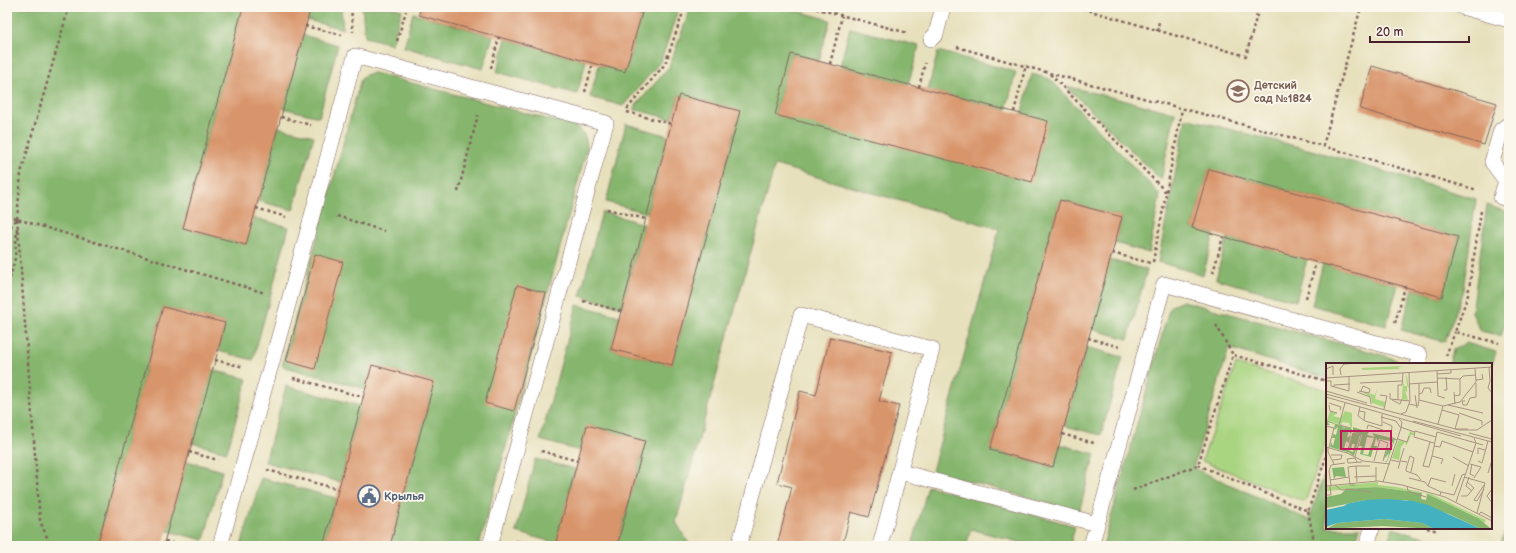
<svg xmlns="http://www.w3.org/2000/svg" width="1516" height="553" font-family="'Balsamiq Sans',sans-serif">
  <rect width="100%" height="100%" fill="#fbf7ec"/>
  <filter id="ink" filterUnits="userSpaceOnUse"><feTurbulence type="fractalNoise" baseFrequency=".025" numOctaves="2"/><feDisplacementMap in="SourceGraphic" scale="8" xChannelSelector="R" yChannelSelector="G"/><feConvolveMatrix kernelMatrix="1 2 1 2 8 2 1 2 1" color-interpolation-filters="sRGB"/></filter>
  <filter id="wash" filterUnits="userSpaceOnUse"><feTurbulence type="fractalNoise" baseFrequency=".012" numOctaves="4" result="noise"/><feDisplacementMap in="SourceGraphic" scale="16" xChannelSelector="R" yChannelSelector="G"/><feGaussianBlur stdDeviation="0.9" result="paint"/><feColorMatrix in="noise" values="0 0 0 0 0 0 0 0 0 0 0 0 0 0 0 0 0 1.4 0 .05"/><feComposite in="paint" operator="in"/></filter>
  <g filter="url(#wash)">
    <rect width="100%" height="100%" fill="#e7e0bc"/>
    <path fill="#a9d480" stroke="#7a7a56" d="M1236,364L1327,390V439L1305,502L1202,461Z"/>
    <path fill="#86b66e" stroke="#686a4c" d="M7,7H243L183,228L246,245L253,218L289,227L253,360L218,351L225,323L163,307L97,546H7Z
      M310,7H341L343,29L307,20Z
      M362,7H391L402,10L392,44L365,37Z
      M621,7H679L661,61L623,106L590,97L599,65L625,72L642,13Z
      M691,7H784L830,20L819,61L791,54L775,115H1021L1032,74L1050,79L1160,195L1149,253L1115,243L1122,217L1060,200L990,450L1052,467L1059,444L1095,454L1079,512L932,471L999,229L775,165L676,522L690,546H617L645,441L587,425L580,451L540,440L577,305L620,316L611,349L672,365L740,111L679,95L672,119L633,109L669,67Z
      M413,13L493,36L483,69L404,47Z
      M850,28L919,46L908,85L840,66Z
      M303,35L338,45L319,117L283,108Z
      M506,39L586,61L577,94L497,72Z
      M938,51L1016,72L1006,110L928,90Z
      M374,73L574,126C584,131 586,137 587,148L479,546H390L434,382L372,365L366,389L282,366L360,82C363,75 366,74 374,73Z
      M1066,86L1175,113L1161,180Z
      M1186,118L1315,151L1476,199L1463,290L1445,342L1401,330L1413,289L1442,297L1458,237L1209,169L1192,228L1214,234L1203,275L1158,262Z
      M626,124L668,136L647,213L606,202Z
      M278,127L314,136L293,210L258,201Z
      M1487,205L1509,213V311L1501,336L1481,331L1472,313Z
      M602,212L644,224L622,307L580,296Z
      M1227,238L1307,259L1296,301L1216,279Z
      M1110,260L1147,270L1128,339L1091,329Z
      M1323,264L1398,285L1386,326L1312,305Z
      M1183,301L1386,356L1398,361L1400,364H1327V378L1229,348L1193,468L1309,520L1327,466V528H1360L1355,546H1103L1168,313L1171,306Z
      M1466,343L1496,352L1491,367V364H1449L1453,350Z
      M1086,347L1123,357L1101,435L1065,426Z
      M212,370L247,379L227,452L192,443Z
      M286,386L361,406L340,482L265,462Z
      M535,459L575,469L556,543L516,532Z
      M187,461L222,471L204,540L167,531Z
      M261,478L336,498L323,546H241Z
      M928,486L1075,526L1070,546H1029V545L971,529L966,546H912Z
      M1509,519V546H1500Z
      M1392,528L1436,540L1434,546H1387Z"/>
    <g id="blocks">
      <path fill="#d8946b" d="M243,7H311L246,245L183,228Z
        M420,7H621L642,13L625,72L419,15Z
        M791,54L1048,121L1032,182L775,115Z
        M1372,66L1497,103L1484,145L1360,109Z
        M679,95L740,111L672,365L611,349Z
        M1209,169L1458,237L1442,297L1192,228Z
        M1060,200L1122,217L1053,467L990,450Z
        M315,254L343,262L315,369L286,361Z
        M517,285L546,293L514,411L485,403Z
        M163,307L225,323L218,351L163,546H97Z
        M830,337L892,352L879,401L899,406L869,517L851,512L842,546H777L792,487L777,483L800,391L816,395Z
        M372,365L434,382L390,546H323Z
        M587,425L645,441L617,546H555Z"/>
    </g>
  </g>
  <g filter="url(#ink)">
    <use href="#blocks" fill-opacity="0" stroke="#81635e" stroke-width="1"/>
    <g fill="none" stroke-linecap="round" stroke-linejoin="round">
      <g stroke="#81635e" stroke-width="16">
        <path id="service" d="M1462,7L1509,20
          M931,39L936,34L943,7
          M1509,124L1501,130L1492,162L1506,181L1501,197L1509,200
          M901,472L1097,524
          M220,546L289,301L355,56L606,123L490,546
          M739,546L801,315L932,349L880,546
          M1091,546L1164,284L1420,355L1418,364
          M1367,546L1372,528"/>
      </g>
      <path stroke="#81635e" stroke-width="2.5" stroke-dasharray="3 3" stroke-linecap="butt" d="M351,7L353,32
        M810,7L908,33
        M1077,7L1246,56L1259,7
        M305,26L342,35
        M1157,31L1159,22
        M397,41L406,11
        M957,47L1049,73L1323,146L1477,190
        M830,64L842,16
        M491,68L499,37
        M1050,74L1166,192
        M919,87L925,63
        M585,92L593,63
        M627,109L665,64L685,7
        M627,112L671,124
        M1014,112L1026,65
        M281,117L311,125
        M1323,146L1361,7
        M458,192L478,115
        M256,208L286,217
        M607,209L646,219
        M1481,211L1468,295L1455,332L1499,343
        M7,216L265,293
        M337,216L384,231
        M17,219L21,173L69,7
        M7,232L17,218L40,521L51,546
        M1112,253L1150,263
        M1153,262L1182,109
        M1213,273L1223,237
        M7,290L15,258L17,228
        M1306,298L1316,262
        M583,301L621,311
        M1395,323L1405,287
        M1216,325L1233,355
        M1088,338L1120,347
        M1446,356L1455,332
        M215,360L244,367
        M293,378L363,397
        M1062,434L1094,443
        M541,451L578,461
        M189,452L218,460
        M1198,465L1308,511L1327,454
        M267,470L338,489
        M1133,490L1198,465L1233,355L1327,381
        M1308,511L1315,546
        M1427,528L1438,531
        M165,541L183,546
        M516,541L535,546"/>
      <use href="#service" stroke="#fff" stroke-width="15"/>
    </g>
  </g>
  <defs>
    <g id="school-ring" transform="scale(1.15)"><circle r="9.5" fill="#fbf7ec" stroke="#8d6e63" stroke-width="1.5"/><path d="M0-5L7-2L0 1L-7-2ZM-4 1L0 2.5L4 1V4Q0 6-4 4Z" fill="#8d6e63"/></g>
    <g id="civic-ring" transform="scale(1.15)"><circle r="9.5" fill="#fbf7ec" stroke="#5c6f8a" stroke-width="1.5"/><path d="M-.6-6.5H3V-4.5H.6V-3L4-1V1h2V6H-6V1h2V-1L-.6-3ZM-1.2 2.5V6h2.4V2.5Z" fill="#5c6f8a"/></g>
  </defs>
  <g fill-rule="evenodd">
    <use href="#school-ring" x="1238" y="91"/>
    <use href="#civic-ring" x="369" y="496"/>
  </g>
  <g text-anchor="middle" stroke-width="3.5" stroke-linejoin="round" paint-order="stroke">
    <g font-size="11" font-weight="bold" fill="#785e54" stroke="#fbf7ec" text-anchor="start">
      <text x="1254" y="89">Детский<tspan x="1254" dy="13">сад №1824</tspan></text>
    </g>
    <g font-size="11" font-weight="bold" fill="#4e5e75" stroke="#fbf7ec" text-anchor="start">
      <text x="384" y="500">Крылья</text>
    </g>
  </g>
  <g transform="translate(1326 363)">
    <rect width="166" height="166" fill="#e7e0bc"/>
    <path d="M76,3L71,5L75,6L36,7V5ZM80,12L81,13L83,25L81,23V29L79,28L82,37L76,36L77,17L78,23H81ZM51,26L49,36L59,39L58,44L46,40L45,34L34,28L49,32ZM4,48L11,50L7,53L15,55L19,48L26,50V64L25,65L23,60L17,59L15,61L18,63L1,57ZM84,68L88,70V72H85L80,83L79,79L75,84L73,97L66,95L72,78L74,77L81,79ZM52,119L63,120L52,119V122L70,124L105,131L160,157L158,160L166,166L157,161L151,154L99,130L50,124L0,128V124Z" fill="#a9d480"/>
    <path d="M0,57L18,64L17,66L19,64L26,66L25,72L23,67L21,75L25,72L23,80L20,78L18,86L21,87V89L4,84L5,79L7,83L9,75H6L7,71L10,72L12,64L8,67L9,61L1,59L4,62H0ZM27,64L43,69L41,72L49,74L46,70L69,76L61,99L58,98H61L63,90L58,96L61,86L65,87L67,79L64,82V78L53,76L52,79L50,75L48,83H51L50,87L47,86L45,94L34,91L36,83H33L36,72L27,69ZM41,74L48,75L42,92L37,91ZM27,70L34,72L28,93L22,89V87L27,89L29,81H26L25,87L23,86ZM18,104L20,114L10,113L8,116L6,105ZM50,124L96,130L95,136L100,137L101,131L152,155L165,166H155L123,151L80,137H40L0,145V134L15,131L20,126ZM59,156L96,160L108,166L56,163L0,166L11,160Z" fill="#86b66e" fill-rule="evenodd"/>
    <path d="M61,136L87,138L102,142L155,166H108L96,160L59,156L11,160L0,164V147L18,143L21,141L0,145L40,137Z" fill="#43b1bf"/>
    <path fill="none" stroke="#a89382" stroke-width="1" d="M0,0V6L7,3V12M163,4L164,18L162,25L166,30M111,8L112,33L119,35M111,11L125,10V7M15,12L14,6L18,1L34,0M0,15L166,4M111,15L134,16M150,17L157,16L156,11M0,18H5V23L23,28V14M34,20L76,18M93,20V37L117,43M83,21L111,19M8,24V22L24,21M118,27H121L120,14M0,28L41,40M33,28L43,30L44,26L37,23L35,28M31,29L44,34L45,41M128,29L129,41M64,30V36L84,38M0,31L133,67H151L166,57M93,31L96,30L98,25H104L105,30M54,32L61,33L58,46M89,32L91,45M128,33L134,32V16L137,13L150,12M0,34L135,73M66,37L74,41L76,36M72,37V22H76L77,10M139,38H136L137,42H141L144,35L150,34V20M3,40L15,44L14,47M19,40L13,62L25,65M83,41L92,43L93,37M3,42L4,48L11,50M122,42L157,50M34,44L32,53L39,58L56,63V51M116,47L133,52L129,66M33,48L39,49L38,57M133,50L156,58V62M75,51L80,49L84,38L83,10M55,54L70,58L74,64L89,69M87,58L166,79M57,59L66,63L65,74L71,77M112,61L117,43L134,39L150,19L149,5M0,63L8,65L3,84M41,66L42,62L57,67M129,66H142M143,70L166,76M72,76L81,79L83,73M104,79L97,103L103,104L106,93M108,80L88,74L89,68L110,74M108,83L114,84L116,78L147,89M0,84L21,90L37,98L64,101M2,84V89L8,101M78,85L74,98L81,99M21,90L27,70L35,72L29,94M152,91V85L159,87M5,92H16L15,96L7,97M127,94L143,103M65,97L74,99L72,106M48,98L54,77L62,80L57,98M152,98L156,100L162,78M31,99L29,95L21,96L22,100L36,99M115,101L117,96L106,93L111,69L157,82M144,101L155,104L148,115M146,101L144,111L148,113M30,103H44M85,109L88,95L84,93L80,106V108L91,112L95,117M162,110L166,97M28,114L50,113M138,114L159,120L151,150M143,114L140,123L146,128M83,115L99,119L102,123L115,129M4,117L23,114M50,118V104M57,119L75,65L76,59L73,56M5,122L3,108L5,102L19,100M9,122L15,127L27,126M29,122H24L22,104L30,103L31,119M158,122L148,137L151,138L158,126M0,123L52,118L76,122L119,134L166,158M81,123L82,128L100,134M102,123L105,115L120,119M126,123L129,111M20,126L46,129M166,126L161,133L166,140M0,132H5L4,123M114,132L115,129L128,132L136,112L139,111M135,133H141L148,125L141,119M130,139L150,80L148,75M153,151L155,149L166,155"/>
    <path fill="#c2185b" fill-opacity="0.15" stroke="#c2185b" stroke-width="2" d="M15,68H65V86H15Z"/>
    <rect width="166" height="166" fill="none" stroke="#4a1f2b" stroke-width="2"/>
  </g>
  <rect width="1516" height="553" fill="none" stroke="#fbf7ec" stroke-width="24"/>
  <path d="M1370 36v6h99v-6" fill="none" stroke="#4a1f2b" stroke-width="2"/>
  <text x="1376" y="36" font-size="12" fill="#4a1f2b" stroke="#fbf7ec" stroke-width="3" paint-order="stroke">20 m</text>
</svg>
